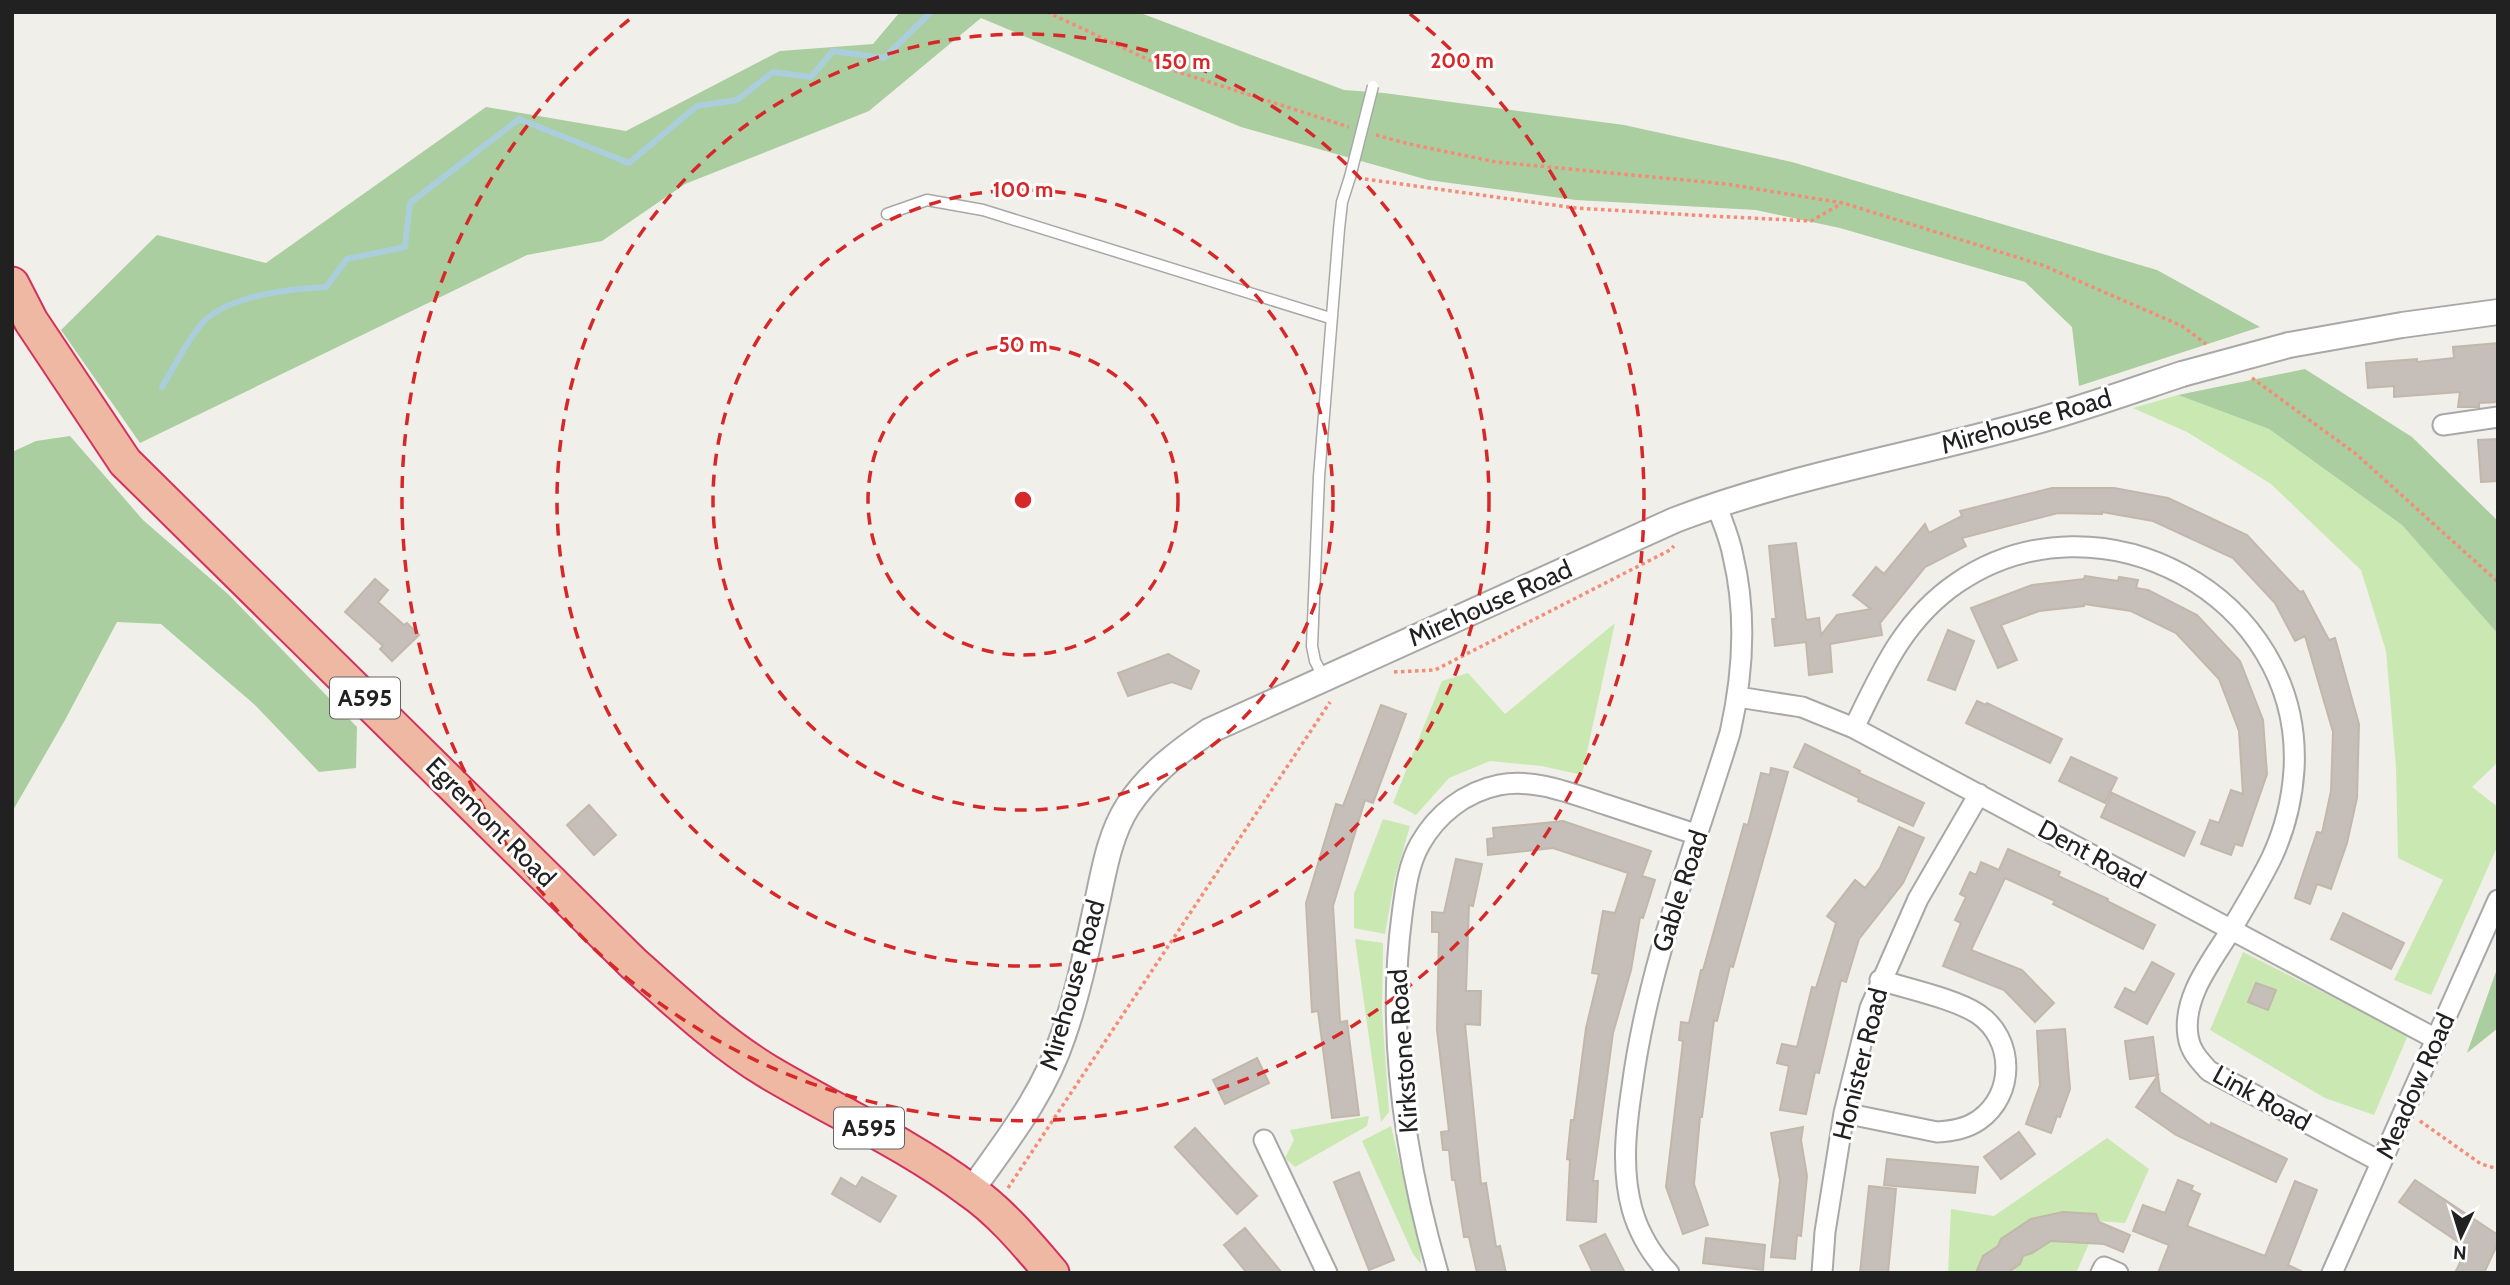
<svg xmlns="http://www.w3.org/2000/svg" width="2510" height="1285" font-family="Cabin,sans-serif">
  <rect width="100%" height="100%" fill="#f1efe9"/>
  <path fill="#c9e8b2" d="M2178,395L2269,429L2402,525L2498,634L2497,763L2472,787L2498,807V845L2431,995L2394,980L2443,880L2398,858L2396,767L2386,651L2361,570L2271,484L2187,432L2133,408Z
    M1615,623L1582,775L1542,766L1490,761L1449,778L1416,815L1393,803L1442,681L1468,673L1505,714Z
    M1383,819L1410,826L1395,878L1385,934L1354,928V894Z
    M1355,939L1383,943L1382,1010L1389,1112L1381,1122Z
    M2243,952L2408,1035L2374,1115L2325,1098L2210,1030Z
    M1369,1116L1367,1126L1295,1167L1285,1158L1294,1140L1290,1130Z
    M1391,1126L1420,1250L1421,1264L1413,1254L1362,1141Z
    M2107,1138L2149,1169L2125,1223L2099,1221L2076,1273H1948L1951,1209L1994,1216Z"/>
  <path fill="#aace9f" d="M900,12H1138L1344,90L1384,93L1624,125L1792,162L2157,270L2260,327L2079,386L2072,327L2025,282L1840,228L1756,210L1576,200L1428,180L1241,127L981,18L869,111L685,184L602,241L527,255L140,443L61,330L157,235L266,263L486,107L626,131L780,51L873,44Z
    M2305,369L2412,437L2498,521V634L2402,525L2269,429L2178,395Z
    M70,436L143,520L228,594L357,727L356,768L319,772L255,705L161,624L117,622L65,720L12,812V452L36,441Z
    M2498,966V1028L2467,1053Z"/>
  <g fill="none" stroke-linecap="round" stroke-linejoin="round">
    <path stroke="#abcedc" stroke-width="6" d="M162,387C174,367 185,345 199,327C223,295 289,289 326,287L347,259L405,247L410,203L519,119L629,163L697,106L737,100L773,72L811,77L833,51L884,58L931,12"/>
  </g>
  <path fill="#c6beb8" stroke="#c2b7ab" stroke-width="2" d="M2498,343V402L2479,403V407H2458L2460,392L2394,397V386L2368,388L2366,363L2417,359V362L2454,358L2453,347Z
    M2498,439V481L2481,482L2478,440Z
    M2052,488H2114L2168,498L2247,535L2300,592L2303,591L2329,640L2335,638L2359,724L2357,798L2347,843L2331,889L2317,884L2310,904L2295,898L2317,832L2322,833L2331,791L2333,732L2305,636L2295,641L2275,603L2233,558L2153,521L2102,512V514L2058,513L1962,538L1966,546L1925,567L1880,623L1882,635L1830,644L1832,672L1809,675L1806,642L1775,646L1772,619H1776L1769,546L1796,543L1806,620L1819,618L1821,635L1837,615L1871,609L1853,595L1876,567L1884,574L1925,524L1929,533L1962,516L1960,511Z
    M2085,576L2118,581L2119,577L2138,580L2136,588L2148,590L2197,615L2240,661L2263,720L2267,774L2242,846L2235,844L2231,855L2201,844L2210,820L2219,823L2231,790L2243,794L2239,731L2219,679L2176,633L2131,611L2084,604V606L2039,611L2001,625L2017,660L1998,668L1971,608L2032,585L2084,579Z
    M375,579L388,590L378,602L404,625L407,623L419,635L392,661L380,649L383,646L345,612Z
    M1948,630L1974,641L1955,690L1928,680Z
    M1168,654L1199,671L1191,689L1172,682L1128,696L1118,673Z
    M1977,701L1986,705L1987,703L2062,739L2050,763L1966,723Z
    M1381,705L1406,714L1373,803L1365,800L1333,906L1340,1022L1347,1021L1359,1115L1332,1118L1318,1011L1312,1012L1306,903L1336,804L1343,806Z
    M1805,744L1860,771L1859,773L1924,803L1913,826L1858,801L1859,798L1794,767Z
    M2071,757L2117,778L2105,803L2059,781Z
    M1771,768L1788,772L1733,967L1730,966L1717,1021L1714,1020L1702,1117H1700L1694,1184L1708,1225L1683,1234L1666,1187L1683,1041L1679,1040L1681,1022L1689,1023L1701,970H1703L1744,824L1748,825L1761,773L1770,775Z
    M2112,793L2195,832L2184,856L2101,817Z
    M589,805L616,835L594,855L567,825Z
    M1563,821L1651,851L1642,876L1655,880L1643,918L1640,917L1631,970L1613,1033L1593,1181H1598L1596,1222L1567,1220L1570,1160L1567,1159L1571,1120H1574L1586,1028L1599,974L1592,973L1603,911L1615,913L1628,873L1553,848L1488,855L1487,839L1494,838L1493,828Z
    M1899,827L1924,838L1903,883L1859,939L1846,982L1841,980L1819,1073L1815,1072L1806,1114L1780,1110L1789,1066L1777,1063L1782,1044L1797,1047L1812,987L1816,988L1836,923L1827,916L1855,880L1865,888L1880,868Z
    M2008,849L2060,872L2058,876L2108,899L2107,901L2155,925L2143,949L2053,904L2055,901L2005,878L1971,950L2022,970L2054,1003L2035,1022L2004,990L1943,966L1961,923L1955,920L1966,897L1960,894L1970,872L1976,875L1981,862L1999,870Z
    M1456,859L1482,864L1473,906L1469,905L1466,991H1481L1480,1025L1465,1024L1481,1184L1486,1183L1496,1247L1500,1246L1506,1273H1477L1469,1237H1464L1455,1180H1452L1449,1150H1443L1441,1132L1449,1131L1437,1030L1439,932H1432V912L1444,913Z
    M2343,913L2404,943L2391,969L2331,939Z
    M2152,962L2174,974L2147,1024L2115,1007L2125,988L2135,993Z
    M2256,983L2276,990L2268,1010L2248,1002Z
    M2065,1029L2070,1089L2060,1117L2057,1116L2051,1133L2026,1124L2040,1085L2037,1031Z
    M2153,1037L2160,1092L2210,1126L2211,1123L2287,1159L2276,1182L2176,1135L2136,1107L2158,1075L2130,1079L2125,1041Z
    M1257,1058L1269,1083L1225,1104L1213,1080Z
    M1803,1127L1801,1140L1807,1176L1801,1236L1797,1235L1795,1259L1771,1257L1780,1180L1771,1133Z
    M1195,1128L1257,1196L1237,1214L1175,1147Z
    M2019,1132L2035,1154L2001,1179L1984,1157Z
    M1887,1159L1978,1167L1975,1193L1884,1185Z
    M1359,1172L1394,1260L1369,1270L1334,1182Z
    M862,1177L896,1196L880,1222L832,1194L841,1178L856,1187Z
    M2178,1180L2193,1186L2191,1190L2200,1194L2187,1226L2265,1256L2295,1181L2317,1190L2288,1265L2305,1273H2158L2169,1245L2133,1231L2143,1205L2165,1213Z
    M2415,1180L2498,1235V1243L2484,1273H2455L2467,1248L2399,1202Z
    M1869,1186L1896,1189L1888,1273H1860Z
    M2063,1212L2096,1214L2099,1222L2130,1235L2123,1252L2104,1244L2051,1241L2032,1253L2023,1256L2020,1264L2007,1273H1976L1983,1256L1998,1246L2001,1239L2031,1219Z
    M1245,1228L1282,1273H1247L1224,1245Z
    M1605,1234L1625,1273H1593L1580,1246Z
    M1706,1238L1765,1245L1763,1270L1703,1263Z"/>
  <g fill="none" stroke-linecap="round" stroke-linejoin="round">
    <g stroke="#a8a8a8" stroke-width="13">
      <path id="service" d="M887,214L927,200L983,210L1330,318
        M1324,678L1315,661L1312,646L1319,477L1339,229L1342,202L1350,177"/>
    </g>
    <g stroke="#a8a8a8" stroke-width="23">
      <path id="minor" d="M2443,425L2498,417
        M1738,697L1802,707L1854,728L2436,1039
        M1854,728C1881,672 1904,619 1957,583C2099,486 2304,595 2294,770C2292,800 2285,829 2272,857C2260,882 2245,906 2231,930C2212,961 2182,997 2188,1036C2190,1051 2199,1060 2209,1071L2381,1162
        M1844,1113L1937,1132C1952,1131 1966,1129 1979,1120C2015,1095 2015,1039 1978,1014C1956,999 1908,989 1880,980
        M1264,1140L1327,1273
        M1438,1273C1405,1158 1386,1035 1402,915C1405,892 1408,865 1420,844C1437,814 1465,792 1499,785C1536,778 1572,794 1607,805C1638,815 1668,825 1698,835
        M1669,1273C1651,1254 1639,1234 1632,1209C1621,1169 1626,1127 1632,1087C1648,965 1694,850 1730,733C1743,675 1747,614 1733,556C1730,538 1722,521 1716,504
        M1822,1273L1825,1232L1844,1113L1870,1008L1918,899L1979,794
        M2101,1273L2104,1267L2118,1273
        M2332,1273L2498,900"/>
    </g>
    <g stroke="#a8a8a8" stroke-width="28">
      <path id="tertiary" d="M2289,345L2402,325L2498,312
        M971,1191C1007,1140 1043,1096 1063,1036C1077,996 1086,954 1095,912C1103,877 1108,837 1128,806C1149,774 1178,752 1209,731L1675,520C1790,476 1911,456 2030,423C2081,409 2131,391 2182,374"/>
    </g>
    <g stroke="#d4315e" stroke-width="37">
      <path id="trunk" d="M12,284L31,321L125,462L634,964C676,1001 719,1042 767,1071C834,1111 906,1143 969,1190C1001,1212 1027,1244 1052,1273"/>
    </g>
    <path stroke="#f48c77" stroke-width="3.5" stroke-dasharray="3.5 3.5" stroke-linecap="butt" d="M1047,12L1166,68L1349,127
      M1376,135L1409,144L1496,162L1726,184L1843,203L2042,265L2182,326L2206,344
      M1365,179L1575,208L1710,216L1811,221L1841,204
      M2252,378L2356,454L2498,582
      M1394,672L1435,670L1670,550L1674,546
      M2420,1121L2481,1164L2498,1169
      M1008,1188L1330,702"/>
    <use href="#service" stroke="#fff" stroke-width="10"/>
    <use href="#minor" stroke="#fff" stroke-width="19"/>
    <use href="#tertiary" stroke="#fff" stroke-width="24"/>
    <use href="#trunk" stroke="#eeb8a2" stroke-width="33"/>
    <g stroke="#a8a8a8" stroke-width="13" stroke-linecap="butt">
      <path id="service-bridge" d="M1350,177L1373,86"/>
    </g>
    <g stroke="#a8a8a8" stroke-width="28" stroke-linecap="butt">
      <path id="tertiary-bridge" d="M2182,374L2289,345"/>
    </g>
    <use href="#service-bridge" stroke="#fff" stroke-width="10"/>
    <use href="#tertiary-bridge" stroke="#fff" stroke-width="24"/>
  </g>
  <g fill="none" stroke="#d62828" stroke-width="3.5" stroke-dasharray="12 9">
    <circle cx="1023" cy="500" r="155"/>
    <circle cx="1023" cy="500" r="310"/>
    <circle cx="1023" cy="500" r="466"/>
    <path d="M1410 14A621 621 0 1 1 636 14"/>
  </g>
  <g text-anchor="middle" stroke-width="6" stroke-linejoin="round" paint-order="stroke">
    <g fill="#fff" stroke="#646464" stroke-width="2">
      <rect x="330" y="677.5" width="70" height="41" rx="5"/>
      <rect x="834" y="1107.5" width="70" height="41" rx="5"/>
    </g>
    <g font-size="24" font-weight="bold" fill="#212121">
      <text x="365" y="706">A595</text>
      <text x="869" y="1136">A595</text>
    </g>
    <g font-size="26" fill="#212121" stroke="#fff">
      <text transform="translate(2026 421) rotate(-16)" y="9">Mirehouse Road</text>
      <text transform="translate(1490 603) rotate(-24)" y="9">Mirehouse Road</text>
      <text transform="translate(491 822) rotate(45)" y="9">Egremont Road</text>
      <text transform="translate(2092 854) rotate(28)" y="9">Dent Road</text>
      <text transform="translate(1680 891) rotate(-72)" y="9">Gable Road</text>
      <text transform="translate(1072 985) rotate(-74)" y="9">Mirehouse Road</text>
      <text transform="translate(1403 1051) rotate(-94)" y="9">Kirkstone Road</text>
      <text transform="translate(1860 1064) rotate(-76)" y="9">Honister Road</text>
      <text transform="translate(2415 1086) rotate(-66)" y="9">Meadow Road</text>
      <text transform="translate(2262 1098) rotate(29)" y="9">Link Road</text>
    </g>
  </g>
  <circle cx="1023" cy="500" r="10" fill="#d62828" stroke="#fff" stroke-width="3.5"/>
  <g font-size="21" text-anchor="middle" font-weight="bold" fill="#d62828" stroke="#fff" stroke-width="6" stroke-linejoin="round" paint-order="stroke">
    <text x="1462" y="68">200 m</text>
    <text x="1182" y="69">150 m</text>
    <text x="1023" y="197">100 m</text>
    <text x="1023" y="352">50 m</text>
  </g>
  <rect width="2510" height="1285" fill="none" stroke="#212121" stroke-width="28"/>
  <g transform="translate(2461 1236) rotate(184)" stroke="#ffffff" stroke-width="5" paint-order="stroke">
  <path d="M0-5L12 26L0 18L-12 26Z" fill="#212121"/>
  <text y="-10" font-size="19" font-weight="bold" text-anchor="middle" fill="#212121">N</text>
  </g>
</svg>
